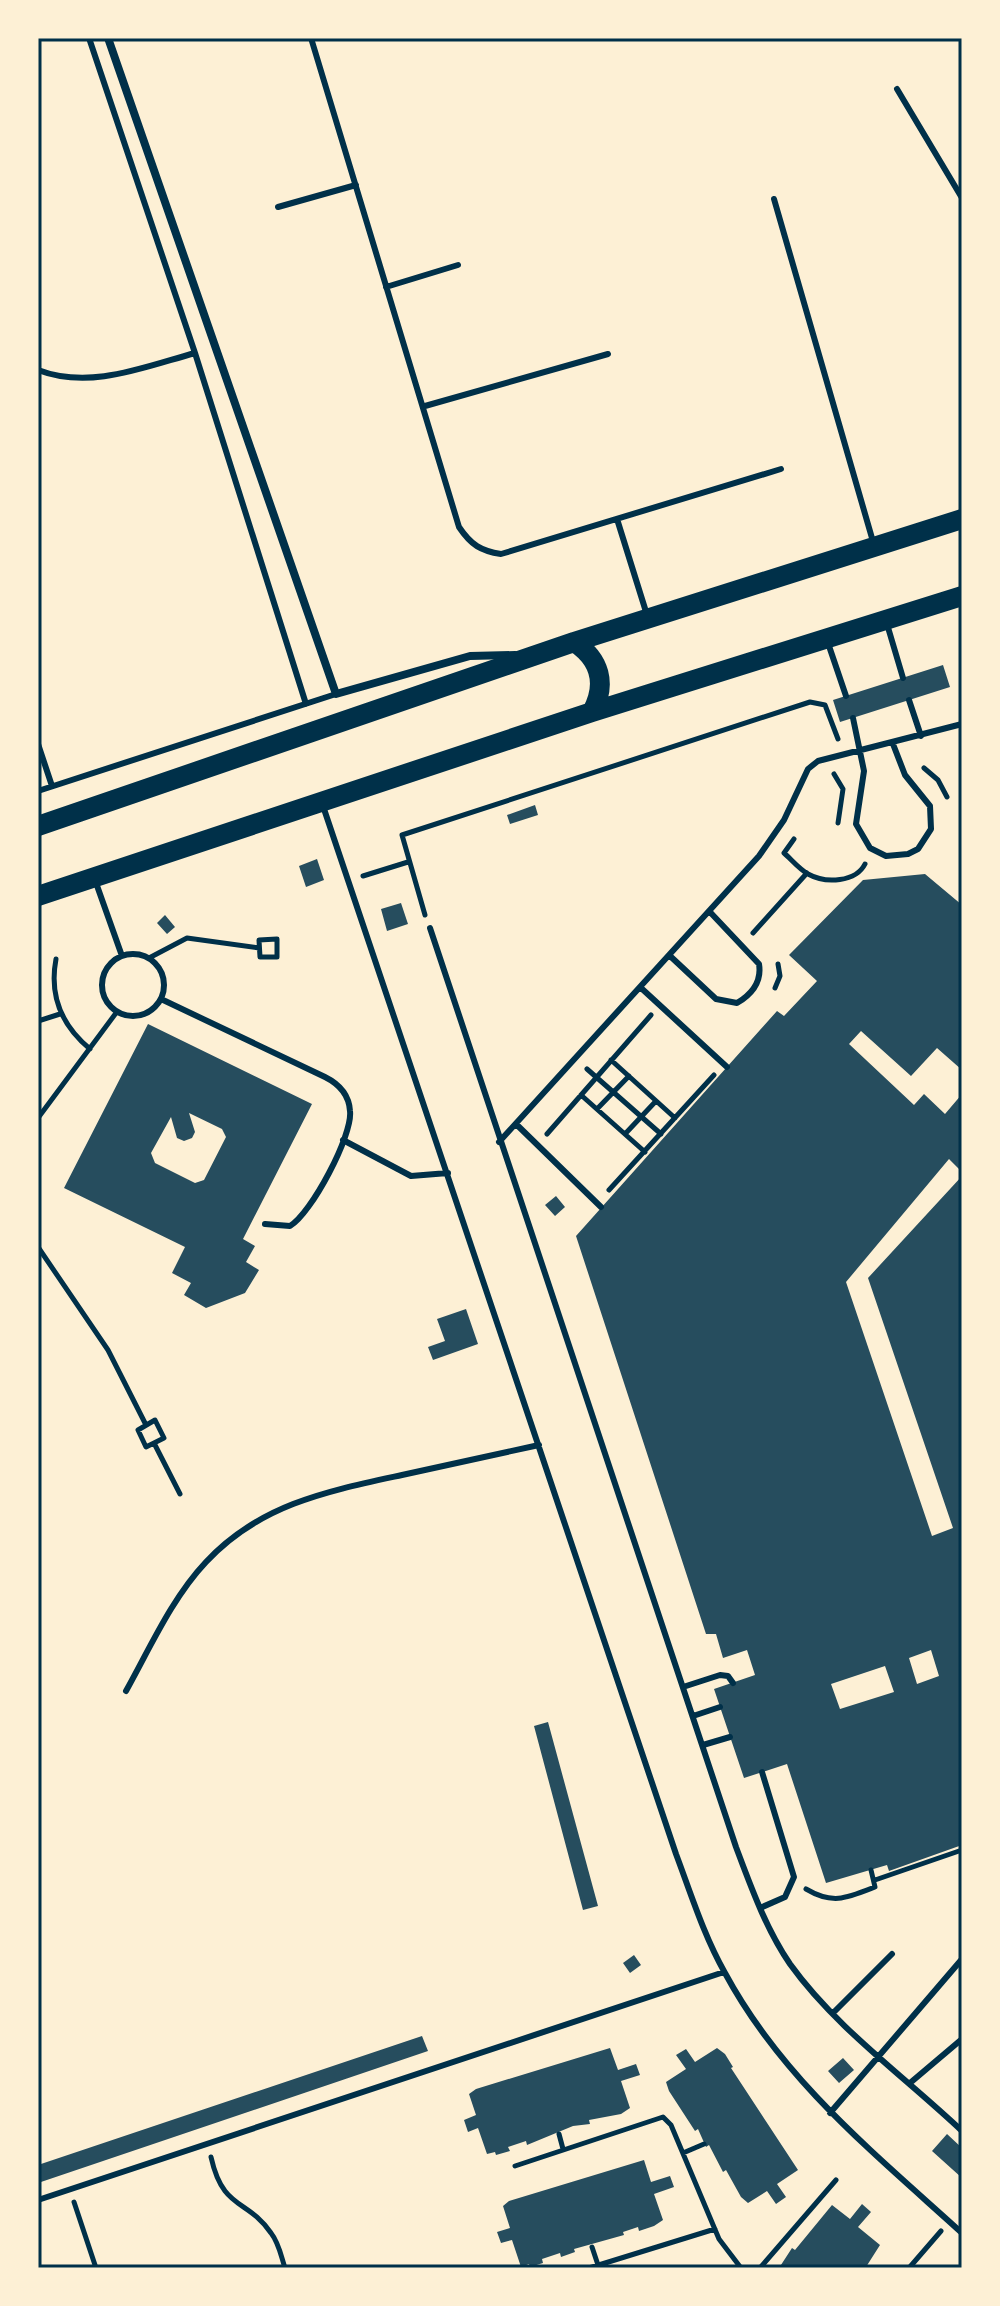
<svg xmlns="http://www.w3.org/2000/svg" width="1000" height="2306" font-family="'Libre Baskerville',serif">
  <rect width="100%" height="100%" fill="#fdf0d5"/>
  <path fill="#264d5e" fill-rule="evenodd" d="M943,665L950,687L840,722L833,700Z
    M535,805L538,815L510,824L507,815Z
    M317,859L324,880L306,887L299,866Z
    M925,874L962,905V1070L937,1048L911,1076L861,1031L849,1044L914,1105L924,1094L945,1114L962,1094V1172L949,1159L846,1282L932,1536L953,1528L868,1278L962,1176V1845L889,1871L887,1865L826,1883L787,1764L744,1778L714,1689L755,1675L747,1650L723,1658L716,1634H706L576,1236L777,1011L784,1016L817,981L789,955L863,880ZM931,1650L939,1676L917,1684L909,1658ZM885,1666L894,1692L840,1709L831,1684Z
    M401,903L408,924L387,931L381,909Z
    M165,915L175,927L167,934L157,923Z
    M148,1024L312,1104L243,1239L255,1246L246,1262L259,1270L245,1293L206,1308L184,1295L191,1283L172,1273L185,1247L64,1188ZM189,1113L222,1129L226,1137L204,1180L195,1183L155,1163L151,1153L171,1117L177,1138L184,1141L192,1138L195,1132Z
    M556,1196L565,1207L555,1216L545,1205Z
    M466,1309L478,1344L433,1360L428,1347L445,1341L437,1319Z
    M548,1722L598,1906L583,1910L534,1726Z
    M634,1955L641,1965L630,1973L623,1963Z
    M422,2036L428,2051L38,2183V2165Z
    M610,2048L618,2070L636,2064L640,2075L621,2081L630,2108L621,2114L589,2120L590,2124L573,2126L527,2145L526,2141L508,2147L510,2151L496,2155L495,2152L487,2154L478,2128L468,2132L464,2120L476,2115L469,2094L476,2089Z
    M717,2048L725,2054L733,2067L731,2068L798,2170L777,2184L786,2197L776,2204L767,2191L748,2203L741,2197L726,2170L723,2172L709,2145L706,2147L698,2129L695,2131L669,2091L666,2082L686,2069L676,2055L686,2049L695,2062Z
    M843,2058L854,2070L839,2083L828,2071Z
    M947,2134L962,2148V2178L932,2151Z
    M644,2160L651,2182L670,2176L674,2187L654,2194L663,2220L654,2226L639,2231L638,2227L623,2232L624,2235L574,2249L575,2252L561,2257L560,2253L542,2259L543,2263L530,2267L529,2264L521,2267L512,2240L501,2243L497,2232L510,2228L503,2206L509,2201Z
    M862,2204L871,2212L858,2227L880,2245L866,2267L779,2268L792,2248L795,2250L832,2205L850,2219Z"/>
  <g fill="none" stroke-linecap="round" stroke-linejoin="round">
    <path stroke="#003049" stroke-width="5" d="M924,768L938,780L947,797
      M834,774L843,789L838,823
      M794,839L784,853C791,859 799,869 808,874C826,884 856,882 865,864
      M363,876L408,862
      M425,915L402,835L810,702L825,705L838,739
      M753,933L807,873
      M277,939V957H260L259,940Z
      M149,958L187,938L259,948
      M56,959C49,996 61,1025 90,1049
      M775,988L780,976L778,964
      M38,1021L60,1014
      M611,1060L675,1118
      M587,1069L661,1134
      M581,1095L645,1152
      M597,1109L629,1076
      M38,1118L116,1013
      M547,1134L651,1015
      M625,1134L656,1101
      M609,1190L714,1075
      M38,1247L108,1350L146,1425
      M155,1420L164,1438L146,1447L138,1430Z
      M154,1443L180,1494
      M875,1880L962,1850
      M806,1889C833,1905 847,1898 875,1887L871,1870
      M559,2134L563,2149
      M683,2153L704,2144
      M211,2157C223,2211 247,2198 271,2233C279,2243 281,2256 285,2268
      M515,2166L663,2117L671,2125L719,2239L741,2268
      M74,2202L96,2268
      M592,2247L598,2265
      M589,2268L715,2229
      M760,2268L836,2180
      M909,2268L941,2231"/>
    <path stroke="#003049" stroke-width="6" d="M89,38L195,353L306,704
      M311,38L459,527C471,545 481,551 501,554L781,469
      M897,89L962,198
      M774,199L874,545
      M278,207L356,185
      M386,287L458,265
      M38,370C90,390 144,367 195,353
      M425,406L608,354
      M617,519L647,615
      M887,624L903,678
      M828,643L846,696
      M909,700L921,736
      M853,718L864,771L856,824L870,848L886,856L908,854L918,849L931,829L930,806L905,775L893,744
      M38,744L52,786
      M38,791L336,694
      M323,806L676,1854C691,1894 704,1936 725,1973C782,2079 874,2153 962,2233
      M95,880L122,956
      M430,928L736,1847C751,1887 766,1929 790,1964C836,2028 905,2077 962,2131
      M102 985a31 31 0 1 1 62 0a31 31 0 1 1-62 0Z
      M669,955L716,999L737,1003C752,994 762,982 759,964L709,911
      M640,987L727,1067
      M161,999L325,1077C339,1084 349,1094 350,1111C353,1135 311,1214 290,1226L265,1224
      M516,1124L601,1207
      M343,1140L411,1176L448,1173
      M499,1142L759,856L784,820L808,769L818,761L962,724
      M683,1687L720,1675L728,1676L733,1683
      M126,1691C150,1648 172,1598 206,1562C260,1504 328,1491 402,1475C448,1465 493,1455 539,1445
      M693,1716L720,1707
      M703,1745L730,1737
      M760,1908L785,1897L794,1877L762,1772
      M833,2013L892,1954
      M910,2083L962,2039
      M830,2113L962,1959
      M38,2200L724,1972"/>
    <path stroke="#003049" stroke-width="8" d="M108,38L336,694L470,656L515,655"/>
    <path stroke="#003049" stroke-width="20" d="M574,642C600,659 607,684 592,712
      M38,826L574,642L962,519
      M38,896L592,712L962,596"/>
  </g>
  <rect width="1000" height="2306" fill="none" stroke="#fdf0d5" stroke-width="80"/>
  <rect x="40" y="40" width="920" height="2226" fill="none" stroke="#003049" stroke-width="3"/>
</svg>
